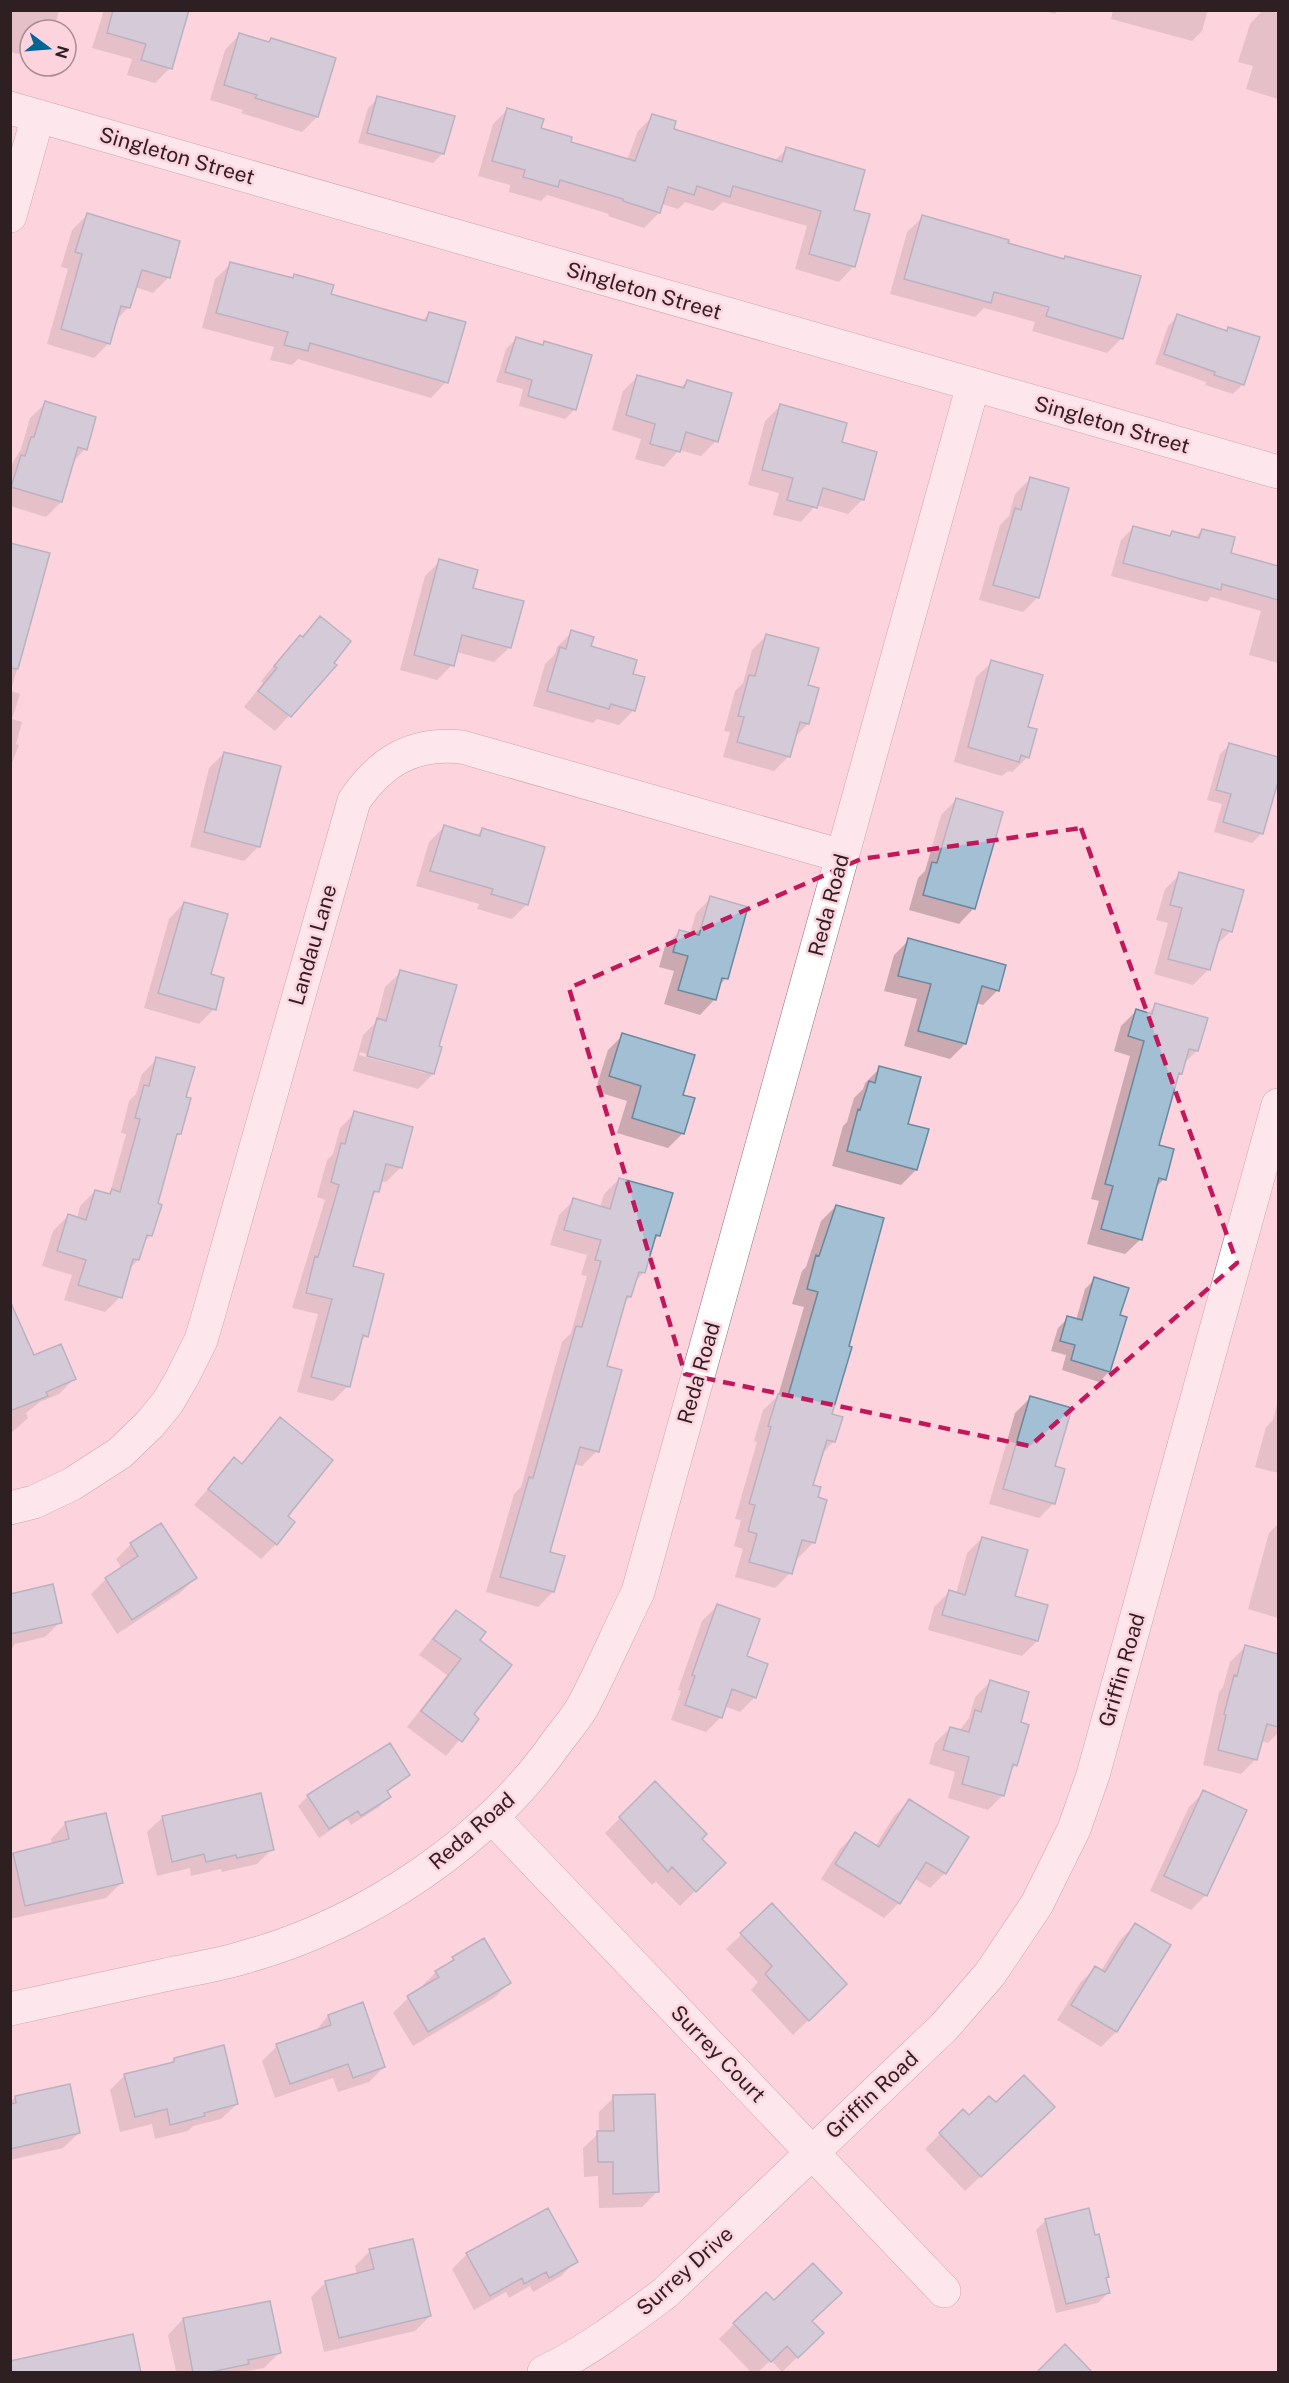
<svg xmlns="http://www.w3.org/2000/svg" width="1289" height="2383" font-family="'Public Sans',sans-serif">
  <rect width="100%" height="100%" fill="#fdd4dd"/>
  <path fill="#0003" fill-rule="evenodd" d="M10,10H59L54,30H30V57L10,52Z
    M104,10H187L170,68L155,83L127,75L132,59L92,48Z
    M1043,10H1058L1055,14Z
    M1113,10H1208L1202,31L1192,41L1111,19Z
    M1263,10L1278,13V99L1246,89L1253,66L1238,62L1250,24Z
    M240,34L268,43L271,40L317,117L302,132L241,113L243,110L210,100L225,50Z
    M378,98L443,153L433,163L358,143L368,108Z
    M508,109L540,129L569,143L627,160L638,131L653,116L672,130L774,161L787,149L852,211L854,266L839,282L795,269L807,226L723,202L713,211L685,202L678,209L662,204L659,213L644,228L608,216L609,214L547,195L541,201L509,192L510,185L478,176L493,124Z
    M87,215L178,242L168,278L153,293L135,287L129,307L115,321L109,343L94,358L47,344L68,269L61,267L72,230Z
    M923,217L1063,260L1065,257L1122,338L1107,353L1032,331L1035,322L984,308L975,317L890,294L907,232Z
    M231,264L292,279L295,276L329,295L421,322L430,313L446,382L431,398L298,359L292,365L270,360L274,347L202,328L215,279Z
    M1178,316L1225,332L1229,328L1243,384L1233,394L1205,385L1206,382L1155,364L1168,326Z
    M516,339L541,346L545,343L575,409L565,419L519,406L523,389L496,382L506,349Z
    M638,376L680,388L687,381L716,441L701,456L679,450L664,467L635,459L641,439L612,430L623,391Z
    M46,403L85,449L73,462L61,502L46,517L10,506V467L21,449L30,418Z
    M780,406L841,443L863,499L848,514L816,505L801,522L773,515L779,493L748,485L765,421Z
    M1030,479L1038,597L1023,612L979,600L1000,525L1009,516L1015,494Z
    M1133,528L1168,537L1172,532L1194,538L1202,530L1229,554L1278,568V663L1249,655L1261,611L1211,597L1207,602L1111,576L1121,540Z
    M10,544L48,554L11,691L20,694L12,719L22,722L16,744L19,745L10,768Z
    M440,561L471,589L510,647L494,662L456,652L452,665L437,680L400,670L425,576Z
    M321,618L332,663L335,665L275,731L244,707L263,683L261,681L285,652Z
    M572,632L590,648L631,675L634,710L619,725L597,719L593,723L533,706L545,664L555,654L557,647Z
    M767,635L806,686L808,724L794,738L789,756L774,771L723,757L730,732L724,731L735,691L743,683L752,650Z
    M992,662L1028,757L1012,772L1008,771L1002,776L954,762L976,677Z
    M1230,744L1278,759V776L1262,833L1252,843L1214,832L1222,804L1207,800L1220,754Z
    M224,753L259,846L244,861L190,847L209,768Z
    M956,800L974,908L959,924L909,910L918,878L925,871L941,815Z
    M444,827L476,836L482,830L527,904L512,919L477,909L479,904L416,886L429,842Z
    M1180,874L1231,931L1215,946L1208,970L1193,985L1154,974L1168,923L1156,920L1165,889Z
    M711,898L726,978L718,987L715,999L700,1015L664,1004L674,971L659,967L665,946L680,931L690,934L696,913Z
    M184,903L209,976L214,1009L199,1024L144,1008L169,919Z
    M909,940L998,990L983,1005L976,1003L965,1044L950,1059L904,1046L917,999L884,991L894,955Z
    M401,972L433,1074L418,1089L353,1071L363,1035L376,1022L385,987ZM360,1052L425,1070V1073L359,1055Z
    M1156,1005L1197,1051L1183,1064L1181,1073L1176,1077L1157,1146L1164,1179L1154,1189L1141,1239L1125,1254L1087,1244L1099,1201L1091,1199L1130,1056L1114,1051L1121,1026L1136,1011L1147,1014Z
    M623,1035L681,1096L683,1133L668,1148L617,1133L627,1101L595,1091L608,1050Z
    M157,1059L184,1098L179,1134L174,1139L156,1204L151,1235L143,1243L138,1260L129,1269L120,1297L105,1312L64,1300L72,1275L42,1266L53,1231L68,1216L77,1219L80,1206L95,1191L108,1195L110,1193L126,1134L121,1133L129,1101L136,1094L142,1074Z
    M880,1068L906,1125L916,1170L901,1185L832,1166L843,1126L847,1122L854,1098L863,1089L865,1083Z
    M355,1113L401,1167L386,1182L380,1181L377,1191L371,1198L351,1267L366,1336L360,1342L348,1386L333,1401L297,1392L318,1314L292,1308L325,1200L317,1197L327,1160L333,1154L340,1128Z
    M619,1179L659,1235L653,1241L644,1272L635,1282L630,1297L624,1302L606,1367L597,1451L582,1466L574,1464L548,1553L563,1557L553,1592L538,1607L486,1592L514,1494L521,1487L562,1342L571,1333L587,1276L581,1275L587,1255L550,1245L559,1215L574,1200L600,1207L604,1194Z
    M836,1206L830,1415L834,1441L821,1455L812,1486L816,1498L813,1543L798,1558L795,1557L790,1573L775,1588L735,1577L743,1549L734,1546L741,1520L735,1519L757,1442L754,1441L763,1410L778,1396L804,1307L792,1304L802,1271L806,1267L821,1221Z
    M1095,1279L1109,1372L1099,1382L1062,1370L1066,1355L1051,1351L1058,1328L1068,1318L1076,1320L1085,1289Z
    M10,1348L74,1379L59,1394L40,1402L26,1413L28,1418L10,1434Z
    M1030,1398L1053,1467L1054,1503L1039,1518L989,1504L1015,1413Z
    M1278,1401V1473L1255,1467L1266,1427L1273,1420Z
    M280,1419L276,1544L261,1559L194,1505L234,1459L241,1464Z
    M1278,1524V1618L1248,1609L1269,1533Z
    M160,1525L195,1578L180,1593L117,1634L91,1594L106,1579L122,1569L116,1559L131,1544Z
    M982,1538L1037,1641L1022,1656L928,1630L934,1607L949,1592L956,1594L967,1553Z
    M10,1595L60,1622L45,1637L15,1644L10,1651Z
    M717,1606L746,1657L755,1697L740,1712L724,1706L721,1717L706,1732L671,1720L681,1691L678,1690L702,1621Z
    M456,1612L478,1640L472,1714L477,1719L446,1756L407,1727L447,1675L419,1655L441,1627Z
    M1245,1647L1278,1655L1277,1688H1278V1733L1268,1743L1261,1741L1256,1759L1241,1774L1203,1765L1219,1692L1223,1687L1230,1662Z
    M990,1682L1019,1723L1016,1765L1010,1771L1003,1795L988,1810L948,1798L955,1772L929,1764L935,1743L950,1728L959,1731L969,1718L975,1697Z
    M409,1775L386,1793L389,1797L379,1807L351,1825L347,1819L319,1838L298,1806L308,1796Z
    M655,1783L700,1839L724,1863L680,1906L656,1882L652,1885L605,1833Z
    M1204,1792L1206,1895L1191,1910L1150,1891L1189,1807Z
    M909,1801L945,1873L930,1888L914,1878L899,1903L884,1918L821,1879L840,1849L855,1834L875,1847L894,1816Z
    M163,1817L272,1849L257,1864L222,1872L221,1869L191,1876L190,1868L157,1876L147,1832Z
    M66,1823L121,1883L106,1898L10,1919V1854L52,1845L51,1839Z
    M772,1906L830,1999L793,2035L751,1990L758,1982L726,1949Z
    M1135,1925L1168,1946L1116,2032L1101,2047L1057,2020L1080,1983L1095,1968L1101,1971L1120,1940Z
    M484,1940L509,1983L494,1998L413,2046L393,2013L408,1998L423,1989L421,1987L436,1972L453,1959Z
    M328,2016L384,2067L369,2082L338,2092L333,2078L275,2098L262,2061L277,2046L314,2033Z
    M174,2059L237,2104L221,2119L193,2126L188,2131L155,2139L152,2124L120,2132L110,2090L125,2075L168,2065Z
    M15,2097L79,2133L63,2148L10,2160V2102Z
    M614,2097L657,2192L642,2207L599,2208L598,2176L584,2177L583,2148L599,2133V2112Z
    M996,2104L1038,2122L965,2191L925,2149L963,2111L969,2117Z
    M1046,2220L1105,2279L1108,2293L1098,2303L1056,2313L1036,2230Z
    M370,2251L430,2316L415,2331L324,2352L311,2297L326,2282L357,2275L355,2266Z
    M467,2254L576,2261L561,2276L533,2292L530,2286L509,2298L506,2292L474,2310L452,2269Z
    M774,2302L810,2321L807,2348L782,2372L771,2360L758,2372H751L719,2339L734,2324Z
    M183,2319L279,2353L264,2368L241,2372H176L168,2335Z"/>
  <path fill="#a2bfd3" stroke="#6a899e" stroke-width="1.5" d="M113,10H189L172,69L141,60L146,44L107,33Z
    M239,33L269,42L271,38L336,58L318,117L255,98L257,95L224,85Z
    M377,96L455,116L444,154L367,133Z
    M507,108L544,119L541,128L572,137L571,142L635,161L652,114L676,121L674,129L782,162L786,147L865,170L854,210L870,214L855,267L809,254L821,211L733,186L730,197L697,186L694,195L668,187L660,213L623,201V199L560,180L558,187L523,177L525,170L492,161Z
    M87,213L180,241L170,278L142,270L130,308L121,306L110,344L61,329L82,254L75,252Z
    M922,215L1009,240L1008,243L1064,259L1065,256L1141,276L1123,339L1046,316L1049,307L994,292L991,303L904,279Z
    M230,262L293,278L294,274L334,285L331,294L426,321L429,312L466,322L448,383L310,343L308,351L284,345L288,332L216,313Z
    M1177,314L1227,331L1228,327L1260,337L1244,385L1214,375L1215,372L1164,354Z
    M516,337L543,345L544,341L592,355L576,410L528,396L532,380L505,372Z
    M637,375L684,388L687,380L732,393L718,442L686,432L680,452L650,444L655,424L626,415Z
    M45,401L96,417L87,450L78,447L62,502L11,487L21,455L25,456L31,437H34Z
    M780,404L847,423L842,442L877,452L864,500L823,488L817,508L787,500L793,478L762,470Z
    M1030,477L1069,488L1039,598L993,585L1015,508L1021,510Z
    M1133,526L1170,536L1172,531L1199,538L1202,529L1235,537L1231,553L1278,566V600L1222,584L1221,590L1123,563Z
    M10,543L50,553L18,669L10,668Z
    M439,559L478,570L473,588L524,601L511,648L462,635L454,666L414,655Z
    M320,616L351,641L334,663L337,665L291,717L258,691L277,668L274,666L300,635L303,637Z
    M571,630L594,637L591,646L637,660L633,674L645,677L635,711L611,704L609,709L547,691L560,647L566,649Z
    M766,634L819,648L808,685L819,688L809,724L800,722L790,757L737,742L744,717L738,716L749,675L755,676Z
    M991,660L1043,675L1028,727L1037,729L1029,758L1021,755L1019,762L968,747Z
    M1229,743L1278,757V782L1263,834L1223,822L1231,794L1216,790Z
    M224,752L281,766L260,847L204,832Z
    M956,798L1003,812L975,909L923,895L932,862L937,863Z
    M444,825L480,836L482,828L545,847L528,905L491,894L493,889L430,871Z
    M1179,872L1244,890L1232,932L1222,929L1210,970L1168,959L1182,908L1170,905Z
    M710,896L748,907L728,979L722,978L716,1000L678,990L688,956L673,952L679,930L699,935Z
    M184,902L228,914L211,974L224,978L216,1010L158,993Z
    M908,938L1006,965L999,991L982,986L966,1044L918,1031L931,984L898,976Z
    M400,970L457,985L439,1046L442,1047L434,1074L367,1056L377,1018L386,1021Z
    M1155,1003L1208,1018L1198,1051L1189,1049L1182,1074L1179,1073L1159,1145L1174,1149L1166,1180L1159,1178L1142,1240L1101,1229L1113,1186L1105,1184L1144,1041L1128,1036L1136,1009L1152,1014Z
    M622,1033L695,1055L683,1095L695,1098L684,1134L632,1118L641,1086L609,1076Z
    M156,1057L195,1067L186,1097L191,1098L181,1134H177L158,1203L162,1205L152,1236L147,1235L139,1260L133,1259L122,1298L78,1285L86,1260L57,1251L68,1214L86,1220L95,1190L110,1194L112,1189L120,1192L140,1119L135,1118L144,1085L149,1086Z
    M879,1066L921,1077L908,1124L929,1129L917,1170L847,1151L858,1109L860,1110L869,1081L875,1083Z
    M354,1111L413,1127L402,1168L386,1164L379,1192L374,1191L353,1266L384,1274L368,1337L363,1335L350,1387L311,1377L332,1299L306,1293L315,1256L318,1257L339,1185L331,1182L341,1143L345,1144Z
    M619,1178L673,1193L660,1236L656,1235L645,1273L639,1272L631,1297L627,1296L607,1366L622,1370L599,1452L580,1447L550,1552L565,1556L554,1592L500,1577L529,1477L533,1478L576,1326L582,1327L601,1261L595,1260L601,1240L564,1230L573,1198L610,1209Z
    M836,1205L884,1218L849,1346L852,1347L832,1414L843,1417L835,1442L827,1440L813,1485L821,1487L818,1497L827,1500L815,1543L802,1540L792,1574L749,1562L757,1534L748,1531L755,1505L749,1504L771,1427L768,1426L778,1394L788,1396L818,1292L807,1289L816,1255L819,1256Z
    M1094,1277L1129,1288L1120,1315L1127,1317L1110,1372L1071,1360L1075,1345L1060,1341L1067,1316L1082,1320Z
    M10,1301L34,1355L61,1344L76,1379L46,1392L48,1396L10,1411Z
    M1030,1396L1072,1408L1055,1466L1065,1469L1055,1504L1003,1489Z
    M280,1417L333,1460L288,1516L295,1522L277,1545L208,1489L234,1457L242,1464Z
    M161,1523L197,1578L132,1620L105,1578L138,1556L130,1543Z
    M982,1537L1028,1550L1015,1596L1048,1605L1038,1641L942,1615L949,1590L965,1595Z
    M53,1584L62,1623L10,1634V1594Z
    M717,1604L760,1619L747,1656L768,1664L756,1698L732,1689L722,1718L685,1705L695,1676L692,1675Z
    M456,1610L486,1632L480,1640L512,1665L474,1714L479,1719L462,1742L421,1711L461,1659L433,1639Z
    M1245,1645L1278,1654V1727L1267,1724L1257,1760L1218,1750L1226,1715L1224,1714L1234,1675L1237,1676Z
    M990,1680L1029,1692L1021,1722L1029,1725L1017,1766L1013,1764L1004,1796L962,1784L969,1757L943,1750L950,1727L969,1732L975,1710L981,1712Z
    M390,1743L410,1775L387,1791L391,1797L361,1816L358,1811L329,1829L307,1795Z
    M655,1781L707,1834L702,1839L726,1863L696,1892L672,1867L668,1872L619,1817Z
    M1203,1790L1247,1810L1207,1896L1164,1876Z
    M261,1793L274,1850L237,1858L236,1855L206,1862L204,1854L172,1862L162,1816Z
    M909,1799L969,1837L946,1874L926,1862L900,1904L835,1864L855,1832L879,1847Z
    M106,1813L123,1883L25,1906L13,1853L69,1839L65,1822Z
    M772,1903L847,1984L809,2021L765,1974L772,1966L740,1933Z
    M1135,1923L1171,1945L1117,2032L1071,2005L1095,1966L1105,1972Z
    M484,1938L511,1983L428,2032L407,1996L439,1977L435,1971L454,1960L452,1957Z
    M363,2002L385,2067L353,2078L348,2064L290,2084L276,2044L331,2025L328,2015Z
    M224,2045L238,2104L204,2113L205,2116L170,2125L167,2109L135,2117L124,2074L174,2062V2058Z
    M1024,2075L1055,2107L981,2177L939,2133L963,2109L969,2115L989,2096L996,2102Z
    M70,2084L80,2133L10,2149V2104L16,2103L15,2096Z
    M655,2094L659,2192L613,2194V2162H598L597,2131H614L613,2095Z
    M548,2208L578,2262L549,2278L546,2272L524,2284L522,2278L490,2296L466,2253Z
    M1089,2208L1095,2235L1099,2234L1109,2277L1106,2278L1110,2293L1066,2304L1045,2219Z
    M413,2239L431,2316L339,2338L325,2281L374,2269L369,2249Z
    M813,2263L842,2293L812,2321L824,2333L798,2358L787,2346L771,2362L733,2323L766,2292L774,2300Z
    M270,2301L281,2353L248,2360L249,2364L206,2373H193L183,2318Z
    M133,2334L141,2373H10V2361Z
    M1065,2344L1093,2373H1036Z"/>
  <g fill="none" stroke-linecap="round" stroke-linejoin="round">
    <g stroke="#8f6b74" stroke-width="34">
      <path id="street" d="M10,108L1278,472
        M10,216L38,116
        M10,1508L34,1502L72,1484L120,1453L150,1424L168,1402L182,1378L201,1340L209,1313L354,801C381,761 413,742 462,747L842,856
        M492,1817L944,2291
        M10,2009C62,1998 114,1986 165,1975C192,1969 219,1965 245,1957C365,1924 488,1842 559,1739C567,1729 576,1718 583,1706C603,1668 619,1630 638,1592L973,385
        M544,2372C588,2351 626,2322 665,2293L944,2027L990,1974L1037,1904L1074,1829L1093,1775L1278,1105"/>
    </g>
    <use href="#street" stroke="#fff" stroke-width="33"/>
  </g>
  <path d="M0 0H1289V2383H0ZM1081,828L1237,1263L1030,1446L685,1374L569,988L861,859Z" fill="#fdd4dd" fill-opacity=".55" fill-rule="evenodd"/>
  <path fill="none" stroke="#c2185b" stroke-width="4.5" stroke-dasharray="12 8" stroke-linejoin="round" d="M1081,828L1237,1263L1030,1446L685,1374L569,988L861,859Z"/>
  <g text-anchor="middle" stroke-width="5" stroke-linejoin="round" paint-order="stroke">
    <g font-size="21" fill="#2e1f23" stroke="#fdd4dd">
      <text transform="translate(177 156) rotate(16)" y="7">Singleton Street</text>
      <text transform="translate(644 291) rotate(16)" y="7">Singleton Street</text>
      <text transform="translate(1112 425) rotate(16)" y="7">Singleton Street</text>
      <text transform="translate(829 905) rotate(-75)" y="7">Reda Road</text>
      <text transform="translate(313 945) rotate(-74)" y="7">Landau Lane</text>
      <text transform="translate(699 1373) rotate(-74)" y="7">Reda Road</text>
      <text transform="translate(1122 1670) rotate(-74)" y="7">Griffin Road</text>
      <text transform="translate(472 1831) rotate(-41)" y="7">Reda Road</text>
      <text transform="translate(718 2054) rotate(46)" y="7">Surrey Court</text>
      <text transform="translate(872 2095) rotate(-43)" y="7">Griffin Road</text>
      <text transform="translate(685 2271) rotate(-42)" y="7">Surrey Drive</text>
    </g>
  </g>
  <rect width="1289" height="2383" fill="none" stroke="#2e1f23" stroke-width="24"/>
  <g transform="translate(48 48) rotate(106)"><circle r="28" fill="#fdd4dd" stroke="#aa8c93" stroke-width="1.5"/>
  <path d="M0-4.5L10 22L0 15L-10 22Z" fill="#026695"/>
  <text y="-9" font-size="16" font-weight="bold" text-anchor="middle" fill="#2e1f23">N</text>
  </g>
</svg>
